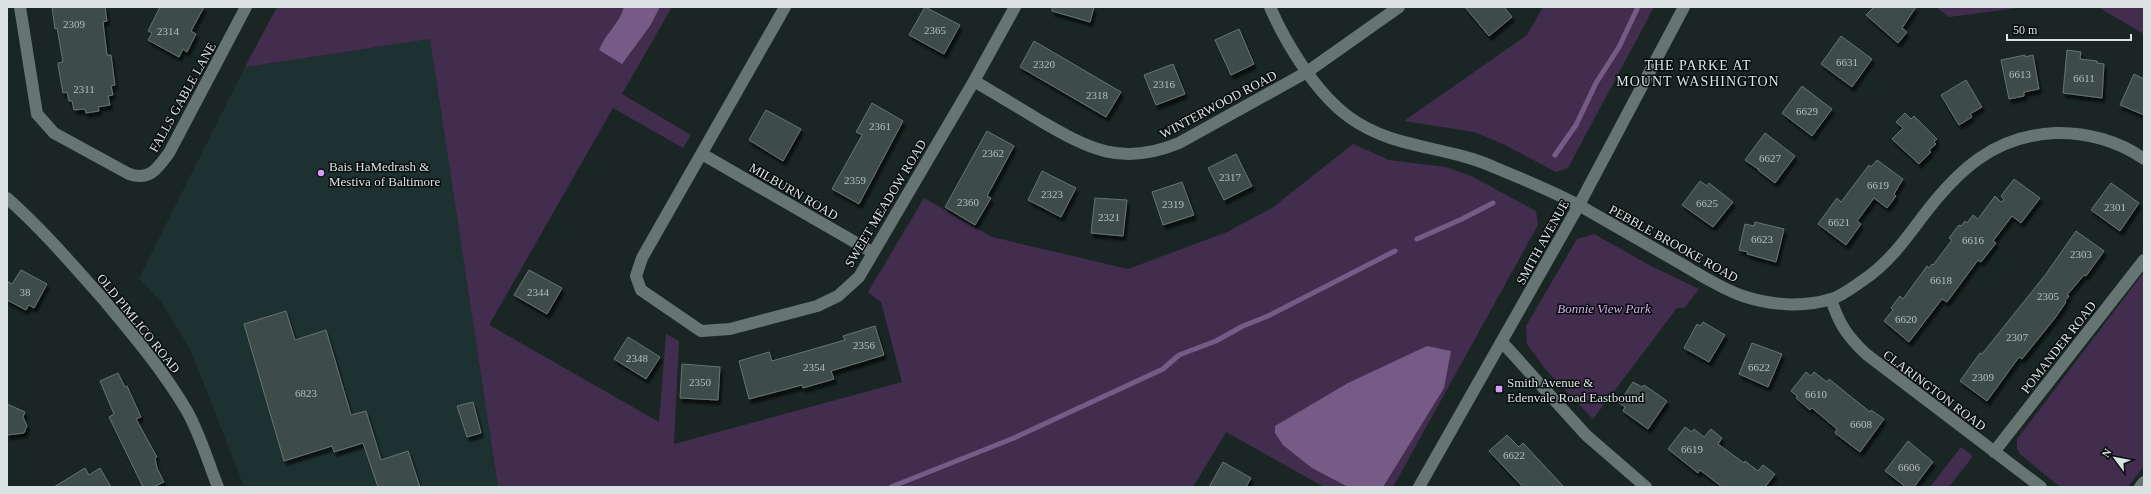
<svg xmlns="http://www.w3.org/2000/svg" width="2151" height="494" font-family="Georgia,serif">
  <defs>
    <filter id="shadow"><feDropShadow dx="2.5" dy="4.5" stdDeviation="1" flood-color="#0009"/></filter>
  </defs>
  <rect width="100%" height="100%" fill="#192624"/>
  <path fill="#1d3230" d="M430,39L498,487H244L191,351L162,303L139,278L245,67Z"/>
  <path fill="#432d4e" d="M277,7H672L622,94L691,135L683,148L613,108L489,325L659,422L666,334L679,341L674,444L902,382L881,302L868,292L924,198L992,237L1128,269L1227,232L1272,208L1353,144L1389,160L1446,167L1471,176L1536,211L1538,225L1393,487H1324L1226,432L1193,487H498L430,39L245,67Z
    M1543,7H1654L1568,168L1556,172L1503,144L1474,132L1404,121L1527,35Z
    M1936,7H2026L1949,17Z
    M2098,7H2144V34Z
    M1594,234L1651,266L1699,289L1684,308H1677L1593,419L1547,371L1527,344L1526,326L1577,239Z
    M2144,272V466L2128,487H2060L2020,454L2017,448V439Z
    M1961,447L1973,456L1949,487H1930Z"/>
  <path fill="#775b87" d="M624,7H660L650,26L622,64L599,50C605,34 620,23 624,7Z
    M1427,346L1451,351L1444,388L1383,487H1348L1312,468L1283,445L1275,433V426L1348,383Z"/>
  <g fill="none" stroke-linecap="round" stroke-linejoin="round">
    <path stroke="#775b87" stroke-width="5" d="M1555,155L1576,125L1596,83L1619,47L1638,7
      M1417,239L1462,219L1493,203
      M891,487L1014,438L1163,369L1179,355L1216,341L1243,326L1268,316L1395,251"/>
  </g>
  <path fill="#3e4c4a" stroke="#657471" filter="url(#shadow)" d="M52,7H105L107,21L103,22L104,31L107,55H111L115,85L111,86L113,95L108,96L110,105L98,107L99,111L86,113L85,109L74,110L72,101H69L67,92L63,93L58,65V63L63,62L57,28L55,29Z
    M160,7H204L191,31L196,34L187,52L183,49L179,57L148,40L152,33L148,31Z
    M925,7L960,25L944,54L909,35Z
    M1052,7H1094L1090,22L1052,11Z
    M1465,7H1504L1512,17L1489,36Z
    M1874,7H1916L1902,28L1907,32L1898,43L1866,15Z
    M1239,29L1254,64L1231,75L1215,40Z
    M1841,36L1872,59L1852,87L1821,64Z
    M1034,41L1121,92L1106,117L1020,67Z
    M2067,50L2081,52L2080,59L2097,61V63L2104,64L2102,98L2063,93Z
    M2025,55V57L2033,55L2039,89L2024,92V96L2009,99L2001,60Z
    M1173,64L1185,94L1156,105L1144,75Z
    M2134,74L2144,79V115L2120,105Z
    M1966,80L1982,107L1970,114L1972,117L1959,125L1941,95Z
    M1802,86L1832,109L1812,136L1782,113Z
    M872,103L903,121L859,204L832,189L862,135L856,132Z
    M766,110L801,129L783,161L749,140Z
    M1905,113L1911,119L1914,116L1937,139L1934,142L1936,144L1929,150L1931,152L1919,164L1892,139L1903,128L1896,122Z
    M987,131L1014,146L987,196L991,198L975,225L945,207Z
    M1765,133L1795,156L1775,183L1758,170L1759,168L1758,169L1745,160Z
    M1236,154L1252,186L1224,200L1208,168Z
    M1877,160L1903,179L1894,194L1896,196L1887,208L1874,198L1857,221L1861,224L1846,245L1818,224L1837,198L1841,202L1869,165L1871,167Z
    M1042,171L1076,188L1061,217L1028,200Z
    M2014,179L2040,198L2021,223L2012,216L1993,241L1996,243L1981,262L1978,260L1947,302L1942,299L1909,342L1884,321L1893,310L1891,308L1900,296L1903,299L1927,266L1929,268L1932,264L1933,265L1952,240L1949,238L1959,225L1961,226L1965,221L1967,223L1973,215L1978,219L1995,196L2001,202L2004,200L2001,196Z
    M1700,181L1707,186L1709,183L1733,202L1713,227L1682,205Z
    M1182,182L1194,215L1163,225L1152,192Z
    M2111,183L2139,203L2120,231L2091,210Z
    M1095,198L1127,200L1123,236L1091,233Z
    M1755,222L1784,229L1776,262L1747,254L1748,252L1739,250L1745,224L1754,226Z
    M2076,231L2104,251L2086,276L2084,275L2067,295L2069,296L2065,301L2066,302L2055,318L2022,359L2019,357L1987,401L1960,381L1980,353L1982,354L2046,274Z
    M21,270L47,284L34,308L29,305L26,310L7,300V281L12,284Z
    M529,270L562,288L547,314L514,295Z
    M286,311L295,340L326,330L351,415L366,411L381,460L408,451L420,487H378L363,443L334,452L332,446L284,461L244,324Z
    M1703,322L1725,335L1709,362L1684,348L1697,324L1700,326Z
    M875,326L884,355L831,371L834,379L803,388L802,385L749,399L739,361L769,352L772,361L845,340L843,336Z
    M628,337L660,357L646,379L614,359Z
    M1752,343L1782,354L1768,387L1739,374Z
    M682,364L720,367L718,400L680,398Z
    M1806,372L1811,376L1814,372L1827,382L1829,379L1870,412L1871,410L1884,419L1860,452L1835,433L1837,429L1812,408L1810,410L1796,398L1797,396L1791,391Z
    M118,373L125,387L127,386L141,417L136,419L157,457L155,458L157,468L164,482L153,487H143L109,417L114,414L100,381Z
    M1633,382L1642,387L1644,385L1667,401L1648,429L1623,411L1625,407L1619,403Z
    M473,402L481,433L467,437L457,406Z
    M7,404L25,412L23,417L27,426L24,433L7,435Z
    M1685,427L1692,432L1694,429L1704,437L1711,429L1722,438L1718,444L1744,463L1745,461L1758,471L1763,465L1775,474L1765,487H1722L1700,470L1698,473L1668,449Z
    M1507,435L1519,447L1523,443L1564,487H1523L1489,451Z
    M1908,441L1933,462L1914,487H1906L1885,471Z
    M1223,462L1251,478L1246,487H1209Z
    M85,468L89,475L100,468L111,487H54Z"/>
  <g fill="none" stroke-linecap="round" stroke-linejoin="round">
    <path stroke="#667572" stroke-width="12" d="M20,7L37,114L54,133L129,174C150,181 157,169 169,153L246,7
      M785,7L642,258L636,276L641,290L701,331L730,329L817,306L838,296L859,277L974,81L1015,7
      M1270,7C1286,44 1316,93 1349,117C1394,150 1446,145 1496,168C1525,180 1555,192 1582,207C1614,225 1646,244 1678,262C1699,274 1720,288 1743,296C1770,305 1803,308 1831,299C1842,296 1853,287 1862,281C1888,264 1905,240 1923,216C1958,170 1994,136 2055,133C2086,132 2119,141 2144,159
      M974,81C996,94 1018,107 1039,120C1089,149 1121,167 1179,143L1307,72L1399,7
      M702,154L872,252
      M1831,299C1839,324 1847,336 1866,354L2041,487
      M1502,342L1586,435L1646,487
      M1994,452L2144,260
      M2140,487L2144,482"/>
    <path stroke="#667572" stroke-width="12" d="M7,198C42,229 72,264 103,299C133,335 163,370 187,411C200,434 208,462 218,487
      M1419,487L1579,205L1684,7"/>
  </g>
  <g fill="#d79bf9" stroke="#080e0d" stroke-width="1.5">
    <circle cx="321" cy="173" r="4"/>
    <rect x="1495" y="385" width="8" height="8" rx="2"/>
  </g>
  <g text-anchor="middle" stroke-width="3" stroke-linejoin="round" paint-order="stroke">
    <g font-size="11" fill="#b4bdbc">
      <text x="74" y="28">2309</text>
      <text x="935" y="34">2365</text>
      <text x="168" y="35">2314</text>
      <text x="1847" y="66">6631</text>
      <text x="1044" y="68">2320</text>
      <text x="2020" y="78">6613</text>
      <text x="2084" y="82">6611</text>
      <text x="1164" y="88">2316</text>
      <text x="84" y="93">2311</text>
      <text x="1097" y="99">2318</text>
      <text x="1807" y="115">6629</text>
      <text x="880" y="130">2361</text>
      <text x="993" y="157">2362</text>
      <text x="1770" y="162">6627</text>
      <text x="1230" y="181">2317</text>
      <text x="855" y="184">2359</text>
      <text x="1878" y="189">6619</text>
      <text x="1052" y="198">2323</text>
      <text x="968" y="206">2360</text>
      <text x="1707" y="207">6625</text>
      <text x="1173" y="208">2319</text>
      <text x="2115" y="211">2301</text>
      <text x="1109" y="221">2321</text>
      <text x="1839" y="226">6621</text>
      <text x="1762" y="243">6623</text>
      <text x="1973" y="244">6616</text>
      <text x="2081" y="258">2303</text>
      <text x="1941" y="284">6618</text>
      <text x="25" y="296">38</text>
      <text x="538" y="296">2344</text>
      <text x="2048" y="300">2305</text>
      <text x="1906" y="323">6620</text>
      <text x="2017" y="341">2307</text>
      <text x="864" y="349">2356</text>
      <text x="637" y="362">2348</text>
      <text x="814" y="371">2354</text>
      <text x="1759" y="371">6622</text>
      <text x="1983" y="381">2309</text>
      <text x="700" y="386">2350</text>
      <text x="306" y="397">6823</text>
      <text x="1816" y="398">6610</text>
      <text x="1861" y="428">6608</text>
      <text x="1692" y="453">6619</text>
      <text x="1514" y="459">6622</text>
      <text x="1909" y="471">6606</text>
    </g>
    <g font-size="13" fill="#dbe3e2" stroke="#080e0d">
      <text transform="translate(182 97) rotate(-61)" y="5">FALLS GABLE LANE</text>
      <text transform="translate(1218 104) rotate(-28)" y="5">WINTERWOOD ROAD</text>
      <text transform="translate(794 191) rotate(30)" y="5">MILBURN ROAD</text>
      <text transform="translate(885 203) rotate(-59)" y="5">SWEET MEADOW ROAD</text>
      <text transform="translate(1542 242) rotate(-61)" y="5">SMITH AVENUE</text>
      <text transform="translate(1674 243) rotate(29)" y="5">PEBBLE BROOKE ROAD</text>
      <text transform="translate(139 323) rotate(51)" y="5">OLD PIMLICO ROAD</text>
      <text transform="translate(2058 347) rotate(-52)" y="5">POMANDER ROAD</text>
      <text transform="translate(1935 390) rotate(37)" y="5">CLARINGTON ROAD</text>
    </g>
    <g font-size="13" fill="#dbe3e2" stroke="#080e0d" text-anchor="start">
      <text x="329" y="171">Bais HaMedrash &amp;<tspan x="329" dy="15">Mestiva of Baltimore</tspan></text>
      <text x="1507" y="387">Smith Avenue &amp;<tspan x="1507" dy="15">Edenvale Road Eastbound</tspan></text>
    </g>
    <g font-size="13" font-style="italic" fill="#d6aaef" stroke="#080e0d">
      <text x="1604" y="313">Bonnie View Park</text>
    </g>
    <g font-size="14" letter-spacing="1" fill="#d6e7e4" stroke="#080e0d">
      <text x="1698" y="70">THE PARKE AT<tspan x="1698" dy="16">MOUNT WASHINGTON</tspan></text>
    </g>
  </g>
  <rect width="2151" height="494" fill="none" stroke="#dbe3e2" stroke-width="16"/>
  <g transform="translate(2115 458) rotate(302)" stroke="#080e0d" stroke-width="3" paint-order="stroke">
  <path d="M0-3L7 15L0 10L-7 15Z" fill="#dbe3e2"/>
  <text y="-6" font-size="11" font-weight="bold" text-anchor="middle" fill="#dbe3e2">N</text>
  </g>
  <path d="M2007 34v6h124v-6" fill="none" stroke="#dbe3e2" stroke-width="2"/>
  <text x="2013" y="34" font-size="12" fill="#dbe3e2" stroke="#080e0d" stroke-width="3" paint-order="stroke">50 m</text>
</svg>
